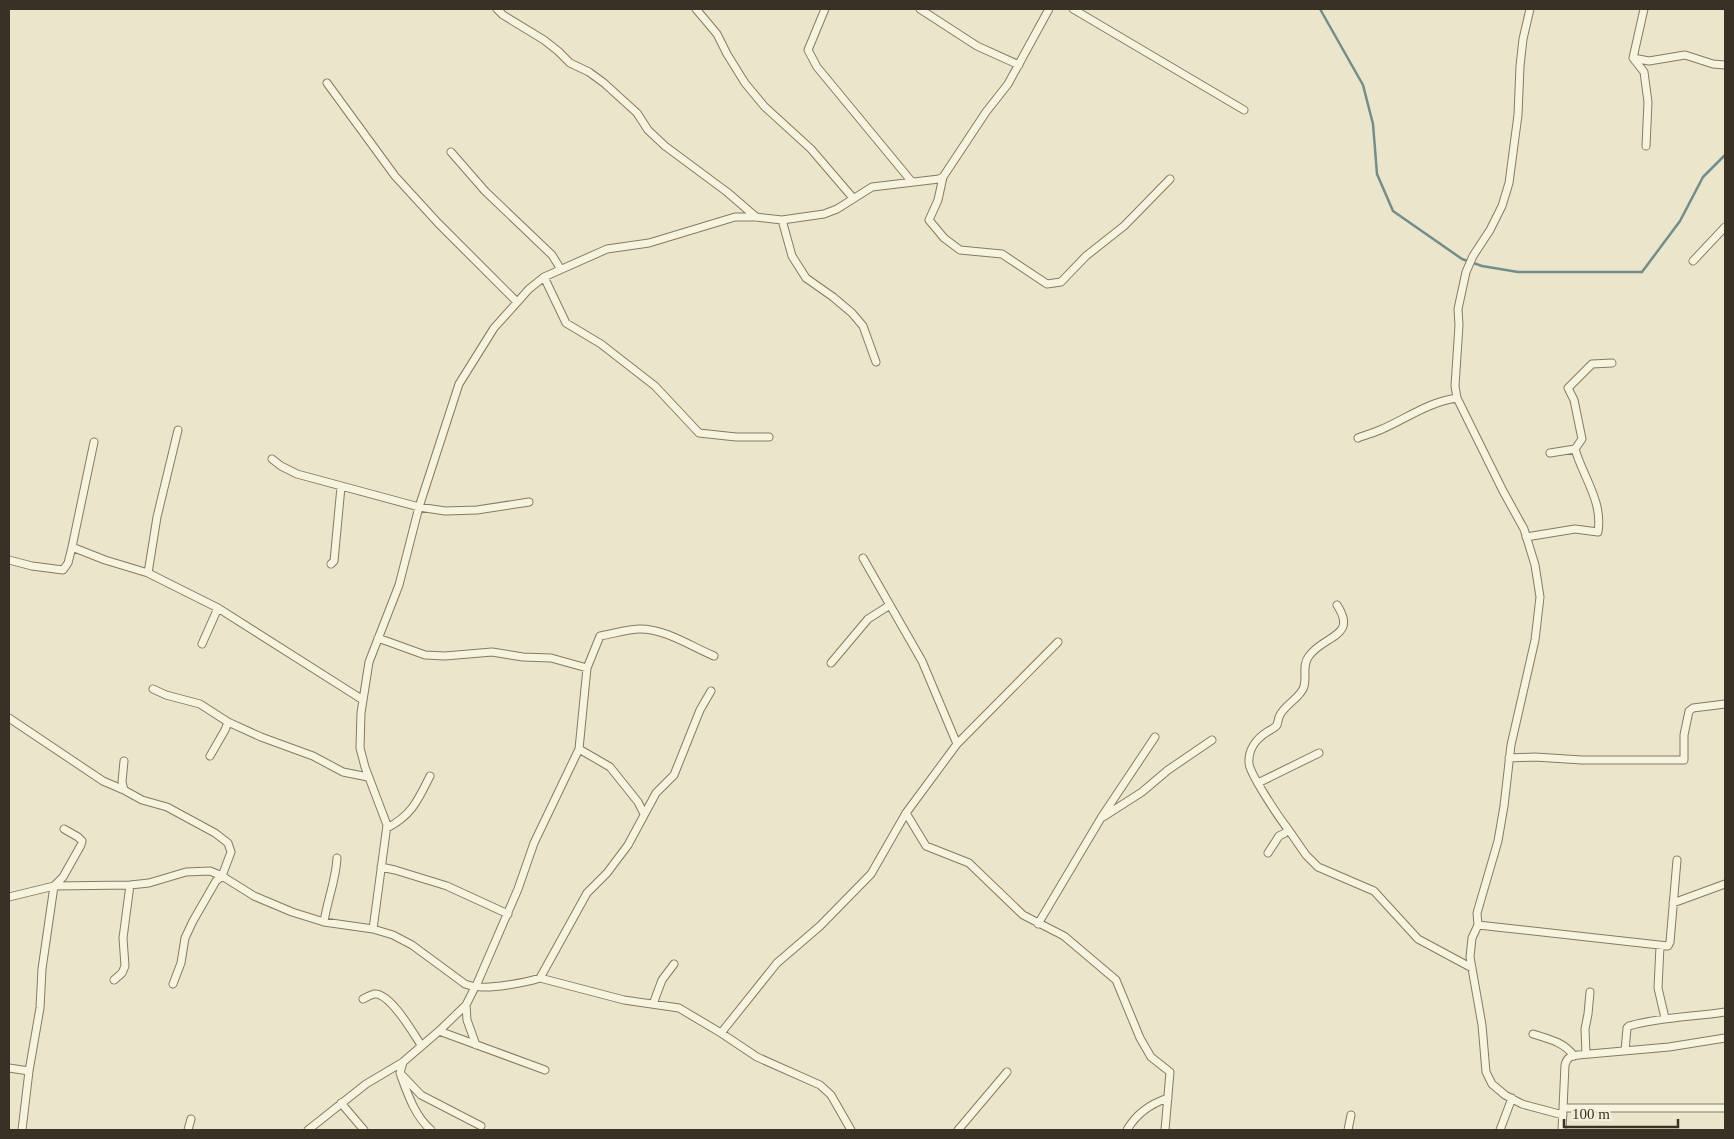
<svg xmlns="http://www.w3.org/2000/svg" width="1734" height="1139" font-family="Georgia,serif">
  <rect width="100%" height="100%" fill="#ebe6cb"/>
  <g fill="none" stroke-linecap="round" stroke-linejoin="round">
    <path stroke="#728e8b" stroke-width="2.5" d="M1320,9L1363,85L1373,124L1377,174L1393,211L1462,259L1482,266L1518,272H1642L1680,221L1703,177L1725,155"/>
    <g stroke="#877a61" stroke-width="9">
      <path id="street" d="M497,9L503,15L544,40L558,51L570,63L589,72L604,83L637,113L648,130L665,146L727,192L756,217
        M696,9L717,34L727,54L745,83L764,106L811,149L853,198
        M825,9L808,50L817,67L912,182
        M920,9L977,46L1019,65
        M1073,9L1244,110
        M1530,9L1523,39L1520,66L1518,115L1509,183L1502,206L1490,230L1473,256L1466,272L1458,309L1459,325L1455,386L1457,398L1503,491L1524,529L1535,565L1540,597L1535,640L1511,745L1504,806L1498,841L1477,913L1478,925L1472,938L1470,957L1482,1025L1486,1072L1492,1084L1505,1095L1522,1104L1563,1115
        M1644,9L1633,58L1644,72L1648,102L1646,146
        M1633,58L1649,61L1685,55L1713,64L1725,65
        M327,83L395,176L438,223L517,302
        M451,152L485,191L552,255L560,268
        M943,177L938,200L929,220L944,238L960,250L1002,254L1047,284L1061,282L1086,256L1124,226L1170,179
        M782,220L792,256L806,278L833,297L852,313L863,326L876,362
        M1693,261L1725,227
        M544,277L566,323L601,344L655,386L699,433L736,437H769
        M1358,438C1365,435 1373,433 1380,430C1406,419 1428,402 1457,398
        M94,442L72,547L105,560L148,573L218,608L363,700
        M1575,449L1582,439L1574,400L1568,388L1592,364L1612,363
        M272,459L281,466L297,474L419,507L445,511L477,510L529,502
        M1526,537L1575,529L1598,532C1603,501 1583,477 1575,449L1550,453
        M863,558L922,661L957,744
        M9,560L32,566L63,570L68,563L72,547
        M331,564L334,561L341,487
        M148,573L157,517L178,430
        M378,638L425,655L445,656L492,652L523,657L551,658L587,668
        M202,644L218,608
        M831,663L868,619L890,605
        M153,689L166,695L200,704L228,722L225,730L210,756
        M9,718L103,781L124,790
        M228,722L261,737L313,756L343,772L368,777
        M579,749L610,767L638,802L644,814
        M1509,758L1535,757L1582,760H1684V735L1689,711L1693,708L1725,704
        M124,761L122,782L124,790L142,800L167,807L215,833L228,843L231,852L222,876L216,881L193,921L185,938L181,963L173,984
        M1258,783L1319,753
        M906,813L926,846L969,863L1023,915L1064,936L1116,980L1140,1038L1151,1057L1170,1072L1165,1130
        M1103,817L1142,792L1168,770L1212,740
        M387,828C412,815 418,800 430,776
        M1288,829C1280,819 1249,773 1249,763C1248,750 1256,739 1267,732C1270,730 1275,728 1277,725C1278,723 1278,718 1280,715C1285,705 1298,699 1303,689C1308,679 1301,666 1309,656C1324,635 1358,637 1337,605
        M1268,853L1279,836L1285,833L1288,829L1306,855L1318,867L1374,891L1418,939L1472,968
        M381,867L395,870L447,886L508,914
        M9,897L54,886L130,885L149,883L186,872L210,871L222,876L254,896L292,912L324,922L373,929L393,935L412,945L465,984L475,987L476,986C487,990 528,982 540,978L624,1000L679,1008L721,1033L757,1057L820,1085L831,1095L851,1130
        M1673,903L1725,884
        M324,922C327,901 336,880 337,858
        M1038,924L1101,818L1155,737
        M1478,925L1668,946L1670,942L1677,860
        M373,929L387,825L365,767L360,748L361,713L369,662L399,585L419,507L459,384L494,328L529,289L544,277L607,249L649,243L735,217H756L782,220L824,214L837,209L872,187L939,179L943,177L986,112L1008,84L1049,9
        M1660,946L1658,988L1665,1018
        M540,978L587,893L607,873L628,845L656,793L674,775L700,710L711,691
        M114,980L122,973L125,966L123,938L130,885
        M476,986L518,889L534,843L579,749L587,668L600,636C613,634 627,629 640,629C666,629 690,646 714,656
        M363,999C366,997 371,995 374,994C390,992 413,1033 421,1045
        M653,1004L662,980L674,964
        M466,1005L467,1020L476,1045
        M439,1031L545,1070
        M721,1033L777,963L820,926L871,874L906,813L957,744L1058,642
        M1533,1034C1549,1039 1564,1042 1574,1056
        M1625,1051L1627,1028L1629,1026C1660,1017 1693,1017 1725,1012
        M1586,1054L1585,1029L1588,1014L1590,992
        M403,1062L400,1073L421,1095L481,1126
        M9,1068L29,1071
        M401,1076C408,1095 415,1116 431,1130
        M341,1103L364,1130
        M1564,1108H1725
        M22,1130L29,1071L40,1008L42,969L54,886L63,877L81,845L82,841L78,837L64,829
        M188,1130L191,1119
        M308,1130L366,1084L403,1062L439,1031L466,1005L475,987
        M958,1130L1007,1072
        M1127,1130C1136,1114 1150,1104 1168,1098
        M1348,1130L1351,1115
        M1500,1130L1512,1098
        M1562,1130L1565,1065C1567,1057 1571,1056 1578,1055L1669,1047L1725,1038"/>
    </g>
    <use href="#street" stroke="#f6f3de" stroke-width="7"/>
  </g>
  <rect width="1734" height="1139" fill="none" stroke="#393123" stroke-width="20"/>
  <path d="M1564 1119v8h114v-8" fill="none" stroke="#393123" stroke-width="2.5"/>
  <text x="1572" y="1119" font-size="15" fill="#393123" stroke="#f3f0da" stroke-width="4" paint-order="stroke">100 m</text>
</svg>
